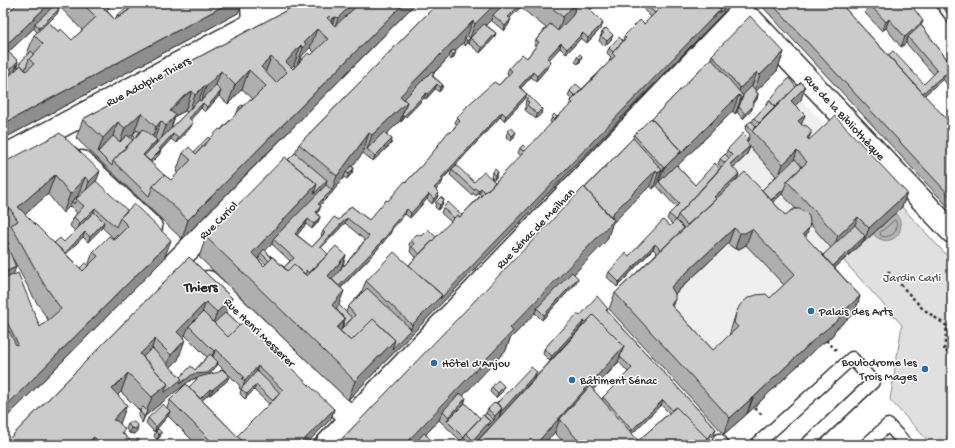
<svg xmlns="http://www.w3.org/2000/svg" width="955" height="448" font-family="'Gochi Hand',sans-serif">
  <rect width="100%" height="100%" fill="#fff"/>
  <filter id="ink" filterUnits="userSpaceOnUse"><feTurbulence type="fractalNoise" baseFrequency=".025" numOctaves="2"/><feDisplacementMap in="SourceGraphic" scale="8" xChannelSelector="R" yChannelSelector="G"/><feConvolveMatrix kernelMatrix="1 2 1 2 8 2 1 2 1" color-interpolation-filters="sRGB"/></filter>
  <g filter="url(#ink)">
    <path fill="#efefef" d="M796,95L830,129L902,207L824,278L855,312L833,332L831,337L819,347H817L762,399L763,400L751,411L747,414H746L724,434L609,309L732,169L746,156L742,151Z"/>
    <path fill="#e0e0e0" stroke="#868686" d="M902,207L952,261V409L945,445H932L890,400L902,325L843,260Z"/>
    <path fill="#b6b6b6" stroke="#7e7e7e" d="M895,213C911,231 889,251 873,234Z"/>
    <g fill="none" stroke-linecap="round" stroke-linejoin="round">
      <path stroke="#636363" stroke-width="1" d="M895,220C901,230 891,239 881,236L880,233Z"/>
      <g stroke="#2b2b2b" stroke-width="15">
        <path id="lane" d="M719,440L723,445
          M756,445L852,358L873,382L806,445
          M866,445L888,425L907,445"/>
      </g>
      <g stroke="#2b2b2b" stroke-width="25">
        <path id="street" d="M252,3L253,25
          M919,3L952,48
          M752,20L952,232
          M3,157L292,3
          M82,162L151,227
          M208,282L352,419
          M3,437L432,3
          M326,445L743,10"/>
      </g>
      <path stroke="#2b2b2b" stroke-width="2.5" stroke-dasharray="3 3" stroke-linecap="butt" d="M888,271L922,308L947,326L944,351L952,353
        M826,340L836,350
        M755,408L763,416"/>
      <use href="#lane" stroke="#fff" stroke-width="12"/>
      <use href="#street" stroke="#fff" stroke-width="22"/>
    </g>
    <path fill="#afafaf" stroke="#2b2b2b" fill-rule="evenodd" d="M18,3H105L108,12L115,20L117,15L129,10L238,13L3,139V18ZM58,5L82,30L72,40L59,32L48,22L57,14L56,6ZM33,28L37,32L34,35L27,54L28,55L17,66L18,61L8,52L34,28Z
      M300,3H416L182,239L76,138L83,119ZM310,48L314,52L311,55L300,61L302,56ZM294,65L295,66L293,69L291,68ZM242,89L253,99L244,106L239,107L237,113L223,127L221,130L194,152L183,153L176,172L178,173L171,180L164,175L151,163L159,155L161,150L171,139L176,143L191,127L190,120L201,108L205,112L219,96L228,104ZM185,111L187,112L171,129L175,116ZM134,133L131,139L129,137Z
      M438,3H597L590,10L603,23L601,28L587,43L581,38L566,54L560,48L549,59V66L536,81L531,77L521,88L527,94L525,99L504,121L500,117L443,179L441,185L436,190L437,198L432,204L427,199L410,218L405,214L392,229L390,234L375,252L341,288L339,305L346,312L348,307L361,293L366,281L409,265L416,257L410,252L411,248L409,245L411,240L421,236L436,237L451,222L441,213L443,208L462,215L481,195L479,193L476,196L473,193L472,195L450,175L452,170L474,182H495L521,156L518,153L520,148L525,152L552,123L550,122L552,117H557L568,108L571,101L572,100L568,96L570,91L582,89L609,62L611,57L607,53L609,48L623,41L624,36L644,24L651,17L644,10L646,5L723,13L348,400L199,257L206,237L295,153L299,144ZM520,7L546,28L536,40L534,45L536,46L527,58L509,68L507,73L508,75L499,85L457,118L455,123L457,124L450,133L438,145L437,148L423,164L388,201L369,220L351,206L339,220L323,231L321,236H322L312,247L297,235L306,224L312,229L318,222L320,217L317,213L319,211L320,205L330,195L344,177L347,179L352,173L354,168L352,166L363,153L373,161L391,144L392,139L386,134L400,121L401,122L424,98L426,99L435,89L439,92L441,90L443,85L433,76L434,73L449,57L451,60L454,57L455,51L464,42L463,43L465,46L468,43L480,53L494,38L496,33L486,25L491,20L504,31L509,24L510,18ZM345,223L365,240L344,266L343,265L346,255L328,254L321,248ZM272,244L290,261L284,267L265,251ZM259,257V258L266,264L264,266L258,259Z
      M640,3H645L641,8L639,5Z
      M759,3H840L888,55L924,84L934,75L906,43L901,47L886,28L882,31L865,13L869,4L923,21L921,25L952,66V91L943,79L924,95L952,125V211Z
      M940,3H952V20Z
      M602,32L611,40L605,46L599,41Z
      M784,52L777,71L756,91L758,94L757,99L752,106H753L751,111L743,119L737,112L735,114L733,111L677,166L695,185L720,169L721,167L718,164L720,159L726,154L727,150L748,138L747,143L750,135L745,129L747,124L752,122L754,118L766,106V104L801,100L795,105L801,124L808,140L907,193L902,207L864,242V241L835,268L860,296L855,312L835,330L834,333L831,337L813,351L747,414L724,434L609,309L615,293L657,253L653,249L617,287L607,277L609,272L629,256L670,226L672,224L667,219L669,214L676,207L656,185L653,189L650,186L612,224L607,240L574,273L576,283L542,320L535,313L510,339L506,350L463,395L465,403L480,418L484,416L486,413L488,409L537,372L535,377L473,445H457L461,441L439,420L426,434L431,445H336L633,138L634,135L652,119L711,58L712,55ZM750,147L776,176L762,190L737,179L739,174L733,168L746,156ZM782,194L796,209L785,215L773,202ZM810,224L831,248L823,255L805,237ZM728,244L735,249H739L746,245L784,285L770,298L736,313L731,329L729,336L713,350L672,306L675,294Z
      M580,54V62L578,64L575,62L577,57Z
      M526,100L542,109L541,114L536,119L525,110L526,107L525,105Z
      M508,131L514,137L511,141L506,136Z
      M3,163L100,171L96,181L164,259L3,421V236L5,240L6,239L8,235L3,227ZM48,194L63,213L70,206L77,213L74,217L70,226L75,231L64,242L54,243L25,214ZM102,227L113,238V240L93,252L88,266L80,268L66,254L83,237L88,242ZM13,259L35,300L48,320L40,327L13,275Z
      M493,172H498L496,177L494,180L491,177Z
      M444,200L442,205L438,210L435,207L436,202Z
      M189,257L232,298L226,312L240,325L334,409L331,419L305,445H197L168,416L154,432L146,423L148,418L167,408L170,400L189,387L198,378L192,379L161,403L145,416L142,423L139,418L138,415L140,411L121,392L118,395L120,424L123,433L132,445H3ZM185,335L207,357L195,370L180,377L170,367L178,360L183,338ZM218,364L240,386L239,388L241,390L240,394L245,399L254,390L269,404L237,436L202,400L209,394L210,395L227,381L229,376L209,374L216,367Z
      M608,309L607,311L716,429L714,434L706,442V445H566L555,433V432L543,445H474L582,326L550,361L543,354L544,349L562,330L580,316ZM619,362L628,372L603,397L602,400L593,390ZM661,405L669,413L638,441L632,434Z
      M492,387L503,391L496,398L490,392Z
      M128,424L137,431L134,434L129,433L126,429Z
      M156,431L161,432L160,437L157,440L154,436Z"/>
    <path fill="#8e8e8e" stroke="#2b2b2b" d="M50,3H58V5L37,25L35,23L34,28L3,57V48Z
      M229,3H242L238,13L3,139V124Z
      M353,3H358L354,13L331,38L338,18Z
      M404,3H416L182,239L188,220Z
      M496,3H508L493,15L491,20L472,39L470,38L475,24Z
      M522,3L520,8L506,22L508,17Z
      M576,3H577L571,20L556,36L563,17Z
      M594,3H597L587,14L589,9Z
      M643,3H645L641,8Z
      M725,8L723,13L348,400L355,381L395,340L411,329L412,325L721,9Z
      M59,9L57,14L38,33L39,28Z
      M335,17L328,36L325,38L332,19Z
      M511,19L509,24L504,31L505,26Z
      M889,19L886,28L882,31L886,22Z
      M473,21L466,39L465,38L464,42L452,54L451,52L449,57L396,111L400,96Z
      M923,21L919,30L908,37L906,43L901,47L905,37Z
      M603,23L601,28L587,43L588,38Z
      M317,29L310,48L302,56L299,63L296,67L303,48L304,42Z
      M496,33L494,38L480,53L482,48Z
      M583,33L581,38L566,54L567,49Z
      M613,35L611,40L605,46L607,41Z
      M470,38L468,43L465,46L467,41Z
      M561,43L560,48L546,63L547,58Z
      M301,45L294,65L287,72L286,62Z
      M456,52L454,57L451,60L453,55Z
      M784,52L777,71L753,94L760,75Z
      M582,56L580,62L578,64L580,59Z
      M271,57L264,76L261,67Z
      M18,61L15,71L3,86V79L10,69Z
      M551,61L549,66L536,81L537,76Z
      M249,70L242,89L228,104L235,85Z
      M221,71L214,90L199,107L206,87Z
      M533,72L531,77L517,92L519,87Z
      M757,72L750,91L742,99L737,112L735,114L741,98L739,95L733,111L660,183L659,182L664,168L737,97L740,88Z
      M945,74L943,79L918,101L919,96Z
      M437,84L435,89L426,99L428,94Z
      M443,85L441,90L439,92L440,87Z
      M204,86L197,105L188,114L195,95Z
      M805,87L801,100L786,115L791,101Z
      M192,91L185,111L175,116L169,134L159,145L166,126L170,111L184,96Z
      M221,91L219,96L205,112L207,107Z
      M426,93L424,98L401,122L403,117Z
      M527,94L525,99L504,121L506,116Z
      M758,94L757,99L750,109L753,106L751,111L743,119L745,114Z
      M407,102L400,121L369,151L367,149L372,135Z
      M203,103L201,108L187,124L189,118Z
      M542,109L541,114L536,119L537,114Z
      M502,112L500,117L439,183L441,178Z
      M141,113L134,133L118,147L125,128Z
      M805,115L800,128L798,121Z
      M161,121L154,140L149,146L156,127Z
      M118,122L111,141L98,152L103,138Z
      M193,122L191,127L176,143L178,138Z
      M516,132L514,137L511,141L512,136Z
      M369,133L363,153L347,173L346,172L344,177L330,195L316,209L318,204L332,190L337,176Z
      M811,133L806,146L807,138Z
      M173,134L171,139L157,154L159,149Z
      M392,139L391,144L373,161L375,156Z
      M157,140L154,150L143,161V155Z
      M750,146L746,156L726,174L730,164Z
      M161,150L159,155L145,169L147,164Z
      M797,151L793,164L778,178L783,164Z
      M354,168L352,173L347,179L349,174Z
      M656,170L650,186L612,224L607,240L539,310L537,308L535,313L510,339L506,350L446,414L443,411L439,420L417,444L415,443L414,445H404L611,215Z
      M662,170L656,186L653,189L658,173Z
      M100,171L93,190L82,201L89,182Z
      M498,172L496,177L494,180L495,175Z
      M739,174L735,183L710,206L714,197Z
      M55,175L48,194L18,221V207Z
      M85,177L78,196L72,201L70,206L63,213L70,194L80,181Z
      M327,180L324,190L273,239L272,244L262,254L261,253L259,257L248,269L252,253L317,184Z
      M443,180L441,185L432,194L434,188Z
      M481,188L479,193L476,196L478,191Z
      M784,189L782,194L762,212L764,207Z
      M439,193L437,198L432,204L434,199Z
      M907,193L902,207L864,242L869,228Z
      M429,194L427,199L410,218L411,213Z
      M444,200L442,205L438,210L440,205Z
      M321,206L319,211L314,217L316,212Z
      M9,207L3,224V210Z
      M95,208L92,217L77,232L80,223Z
      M407,209L405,214L392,229L390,234L375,252L328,301L330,296Z
      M320,217L318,222L312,229L314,224Z
      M858,217L853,230L833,249L838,236Z
      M347,218L345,223L318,251L320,246Z
      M308,219L306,224L294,239L295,234Z
      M104,222L102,228L88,242L90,237Z
      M734,228L728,244L665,303L671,287Z
      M809,228L803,244V234Z
      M752,229L746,245L739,249H735L740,233Z
      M85,232L83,237L53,268L55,262Z
      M865,236L863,241L824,278L826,273Z
      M171,240L164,259L3,421V409Z
      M655,244L653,249L617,287L619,282Z
      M346,255L339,274L325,291L328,276Z
      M16,267L9,287L3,289V273Z
      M578,278L576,283L542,320L544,315Z
      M344,291L337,310L328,321L332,305Z
      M860,296L855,312L835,330L834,333L831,337L813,351L747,414L753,398L819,335Z
      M232,298L225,317L212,326L217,312Z
      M675,299L669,315L671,305Z
      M206,302L199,321L189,326L185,335L170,351L177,332Z
      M345,319L340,333L337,328Z
      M584,321L582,326L550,361L552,356Z
      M155,339L148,358L136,364L140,354Z
      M185,340L178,360L164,374L171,355Z
      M624,346L618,362L563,423L560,419L555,432L543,445H535Z
      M216,349L212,359L210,361L214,351Z
      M218,362L216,367L206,378L192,379L145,416L142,423L152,397L168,384L182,379Z
      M258,366L255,376L242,389L245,381Z
      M537,372L535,377L499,418L500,413Z
      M128,373L121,392L105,408L112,389Z
      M229,376L227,381L210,395L212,390Z
      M256,385L254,390L245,399L247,394Z
      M504,386L503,391L496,398L498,393Z
      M210,389L209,394L193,409L194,404Z
      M466,398L463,408L447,421L449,417Z
      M752,398L747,414L724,434L730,418Z
      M663,400L661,405L631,435L632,430Z
      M127,405L120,424L113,420Z
      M502,408L499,418L473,445H471L473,440L490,421L494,420L495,416Z
      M334,409L331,419L305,445H299Z
      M170,411L168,416L154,432L156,427Z
      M138,426L137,431L134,434L129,433L131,428Z
      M716,429L714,434L706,442H707L706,445H704L703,441Z
      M161,432L160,437L157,440L159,435Z
      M94,437L91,445H85Z"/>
    <path fill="#cbcbcb" stroke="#2b2b2b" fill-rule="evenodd" d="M18,3H50L3,48V18Z
      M82,3H99L115,20L138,3H229L3,124V78L5,80L21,65L26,71L34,64L29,59L43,44L34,35L48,22L59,32L61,29L72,40L96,17Z
      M99,3H105L109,8L106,11Z
      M300,3H353L338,18L335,17L332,19L329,16L327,18L335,26L360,3H404L188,220L153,186L164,175L171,180L191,160L183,153L189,147L196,154L219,129L221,130L250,99L251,101L266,86L249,70L235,85L221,71L206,87L204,86L195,95L192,91L184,96L170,111L176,115L166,126L161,121L156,127L141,113L125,128L118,122L103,138L83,119ZM317,29L328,39L311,55L308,53L293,69L286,62L301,45L303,48L306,44L304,42ZM271,57L287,72L276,83L261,67Z
      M438,3H496L475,24L473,21L400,96L407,102L372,135L369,133L337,176L299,144Z
      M505,3H522L508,17L511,19L505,26L493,15Z
      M546,3H576L563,17Z
      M577,3H594L589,9L603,23L588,38L583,33L567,49L561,43L547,58L551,61L537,76L533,72L519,87L527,94L506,116L502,112L441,178L443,180L434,188L439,193L434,199L429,194L411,213L407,209L391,227L392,229L377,247L339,286L332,279L341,269L343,264L344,266L369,236L347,218L320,246L328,254L309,273L306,270V273L304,274L294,264L287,271L284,267L294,258L273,239L326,185L332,190L318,204L321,206L316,212L320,217L314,224L308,219L295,234L312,247L325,233L323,231L334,217L339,220L351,206L369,220L386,200L388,201L405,181L406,182L423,164L439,145H438L448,132L450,133L460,121L457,118L468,105L494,82L499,85L512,71L509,68L522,54L527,58L539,42L536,40L550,24L558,31L573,15Z
      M647,3H665L655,13L646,5Z
      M665,3H714L721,9L440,299L442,295L409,265L457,215L460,217L488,189H489L558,116L573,103L571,101L615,56L612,53L626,38L624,36L640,20L644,24Z
      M714,3H720L725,8L719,13L721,9Z
      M771,3H840L952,125V198Z
      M870,3H910L923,21L905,37L889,19L886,22L869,4Z
      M55,5L59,9L39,28L35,23Z
      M127,8L129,10L119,17L117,15Z
      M750,16L784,52L760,75L757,72L740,88L712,55Z
      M484,24L496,33L482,48L470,38Z
      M921,25L952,66V83L945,74L923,93L888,55L893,51L924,84L937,71L908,37Z
      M606,28L613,35L607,41L601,36L604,33L602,32Z
      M467,35L470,38L467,41L465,38Z
      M619,37L623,41L613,52L609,48Z
      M5,49L18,61L10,69L12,71L4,79L3,78V51Z
      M453,50L456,52L453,55L451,52Z
      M31,51L34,54L29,59L25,70L21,65L18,67L17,66Z
      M580,54L582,56L580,59L577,57Z
      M711,58L743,96L741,98L739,95L680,154L681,151L652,119Z
      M432,71L434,73L432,76L443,85L440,87L437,84L428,94L426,93L403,117L402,116L407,102L404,99Z
      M789,78L796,87L775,107L770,101L767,104H766Z
      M801,82L805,87L791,101L805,115L798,121L802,125L807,126L811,130V133L807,138L809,140L835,116L907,193L869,228L858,217L838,236L787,181L807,162L797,151L783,164L752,131Z
      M576,84L582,89L575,96L570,91Z
      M216,85L221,91L207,107L203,103L189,118L193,122L178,138L173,134L159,149L161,150L150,161L144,156L199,100L201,101Z
      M752,86L758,94L752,105L753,106L745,114L739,107L743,96V95Z
      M529,96L542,109L537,114L527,105L529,102L526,100Z
      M770,101L775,107L759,123L754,118Z
      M242,105L244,106L241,109L239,107Z
      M554,114L557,117L555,120L552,117Z
      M651,118L681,151L664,168L634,135Z
      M751,121L756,126L752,130L747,124Z
      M511,128L516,132L512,136L508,131Z
      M143,129L157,140L143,155L164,175L153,186L149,196L113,161Z
      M137,130L140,132L136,137L133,134Z
      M384,132L392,139L375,156L367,149Z
      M60,133L100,171L89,182L85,177L80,181L81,183L70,194L55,175L18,207L54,243L83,271L98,256L93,252L109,236L114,240L128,226L120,218L134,204L171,240L3,409V335L9,331L16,345L18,344L3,314V279L18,273L40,327L61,309L42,281L11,225L18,221L9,207L3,210V163Z
      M743,133L748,138L746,141L750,146L730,164L739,174L714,197L716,199L687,225L678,215L732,155L727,150Z
      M127,135L133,140L113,161L112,166L98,152L113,136L120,142Z
      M208,137L210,139L196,154L194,152Z
      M633,138L662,170L658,173L656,170L611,215L613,217L612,219L585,188Z
      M523,145L526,148L523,151L520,148Z
      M295,153L327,180L314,194L317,184L288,160Z
      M725,154L729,158L725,163L720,159Z
      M285,157L317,184L252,253L264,266L273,257L287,271L294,264L307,276L336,246L346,255L328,276L344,291L332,305L345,319L337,328L351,341L373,319L395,340L355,381L206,237Z
      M795,159L802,167L787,181L784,189L771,200L762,190Z
      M715,163L720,169L678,215L676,220L684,228L661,250L655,244L619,282L609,272L626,253L629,256L663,220L670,226L676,220L669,214L679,204L659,182L676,165L695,185Z
      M456,165L474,182L484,172L495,182L489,189H488L485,192L481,188L478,191L475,188L474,190L452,170Z
      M351,166L354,168L349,174L346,172Z
      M495,169L498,172L495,175L493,172Z
      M745,172L785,215L794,209H800L805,212L809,216L810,222L809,228L803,234L860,296L839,316L840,317L837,321L819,335L753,398H752L730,418L615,293ZM734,228L740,233H745L752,229L795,274L770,298L766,294L756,295L748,298L743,302L740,305L736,313L734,323L738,327L713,350L671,305L675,299V294L671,287Z
      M96,181L127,210L120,218L116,227L95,208L80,223L74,217L84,206L76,199Z
      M584,187L614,220L510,328L513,331L404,445H336Z
      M76,197L77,198L76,199L74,204L72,201Z
      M441,197L444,200L440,205L436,202Z
      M448,202L462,215L460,217L457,215L454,218L443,208Z
      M94,212L104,222L90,237L85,232L65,253L54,243L60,238L64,242Z
      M855,225L865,236L833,266L823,255Z
      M428,229L436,237L420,254L412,247L414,244L411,240L417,234L421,236Z
      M117,234L118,236L115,239L113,238Z
      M3,236L16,267L3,273Z
      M6,239L9,244L7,245L5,240Z
      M264,249L272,258L269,261L261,253Z
      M394,252L442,295L412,325L366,281Z
      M189,257L232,298L217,312L206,302L177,332L185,340L171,355L155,339L140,354L168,384L152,397L128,373L112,389L127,405L113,420L117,421L125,429L122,433L133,443L130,445H102L94,437L85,445H3Z
      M85,263L88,266L83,271L80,268Z
      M572,272L578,278L544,315L537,308Z
      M367,288L411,329L392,349L395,340L373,319L351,341L340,331L355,315L348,307Z
      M597,296L608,309L606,310L716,429L707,438L676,407L672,410L663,400L632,430L603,397L632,368L620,357L624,346L593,315L586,322L584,321L552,356L544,349L561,330H562L577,314L580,316Z
      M339,305L352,318L342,329L345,319L336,309Z
      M203,312L228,337L243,322L334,409L299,445H246L237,436L283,390L258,366L245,381L242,379L244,377L216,349L214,351L189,326Z
      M226,312L240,325L228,337L214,323Z
      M593,315L624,346L535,445H474Z
      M152,348L182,379L164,393L168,384L143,357Z
      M210,354L218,362L208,373L193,374L180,384L182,379L180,377L191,366L195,370Z
      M531,367L537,372L500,413L502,408L497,403Z
      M222,369L229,376L212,390L210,389L200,399L189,387L199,377L219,372Z
      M257,371L280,393L273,401L256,385L247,394L241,389Z
      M498,380L504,386L498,393L492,387Z
      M186,384L246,445H215L170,400Z
      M590,386L642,445H582L560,419Z
      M460,393L466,398L449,417L443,411Z
      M495,402L502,408L495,416L488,409Z
      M465,403L480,418L466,433L464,438L447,421Z
      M163,404L170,411L156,427L148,418Z
      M143,407L147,411L144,417L141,413L140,410Z
      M676,407L707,438L705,441L707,442L704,445H642L638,441Z
      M486,413L494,420L488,426L490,421L484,416Z
      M483,415L490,421L473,440L466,433Z
      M131,422H134L138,426L136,429L131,428L128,424Z
      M158,429L161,432L159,435L156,431Z
      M424,433L432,441L428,445H418L415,443Z
      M464,438L471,444V445H457Z
      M138,439L144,445H132Z"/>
  </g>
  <g fill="#1f6fb2" stroke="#fff" stroke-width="1.5">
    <circle cx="811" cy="311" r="4"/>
    <circle cx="434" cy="363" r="4"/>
    <circle cx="925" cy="369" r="4"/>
    <circle cx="572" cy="380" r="4"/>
  </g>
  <g text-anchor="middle" stroke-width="3" stroke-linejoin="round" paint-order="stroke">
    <g font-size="12" fill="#2b2b2b" stroke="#fff">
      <text transform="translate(148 81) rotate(-28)" y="4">Rue Adolphe Thiers</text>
      <text transform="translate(845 117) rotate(47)" y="4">Rue de la Bibliothèque</text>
      <text transform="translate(218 220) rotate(-45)" y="4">Rue Curiol</text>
      <text transform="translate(535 228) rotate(-46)" y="4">Rue Sénac de Meilhan</text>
      <text transform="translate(260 332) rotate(44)" y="4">Rue Henri Messerer</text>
    </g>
    <g font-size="12" fill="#585858" stroke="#fff">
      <text x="912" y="281">Jardin Carli</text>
    </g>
    <g font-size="12" fill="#2b2b2b" stroke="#fff" text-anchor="start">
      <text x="819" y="315">Palais des Arts</text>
      <text x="917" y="366" text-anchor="end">Boulodrome les<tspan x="917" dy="14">Trois Mages</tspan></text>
      <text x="442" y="367">Hôtel d'Anjou</text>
      <text x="580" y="384">Bâtiment Sénac</text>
    </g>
    <g font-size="14" font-weight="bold" fill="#2b2b2b" stroke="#fff">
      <text x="201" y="291">Thiers</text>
    </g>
  </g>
  <rect width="955" height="448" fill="none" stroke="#fff" stroke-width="16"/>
  <rect x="8" y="8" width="939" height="432" fill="none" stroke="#2b2b2b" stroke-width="1.5" filter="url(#ink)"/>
</svg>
